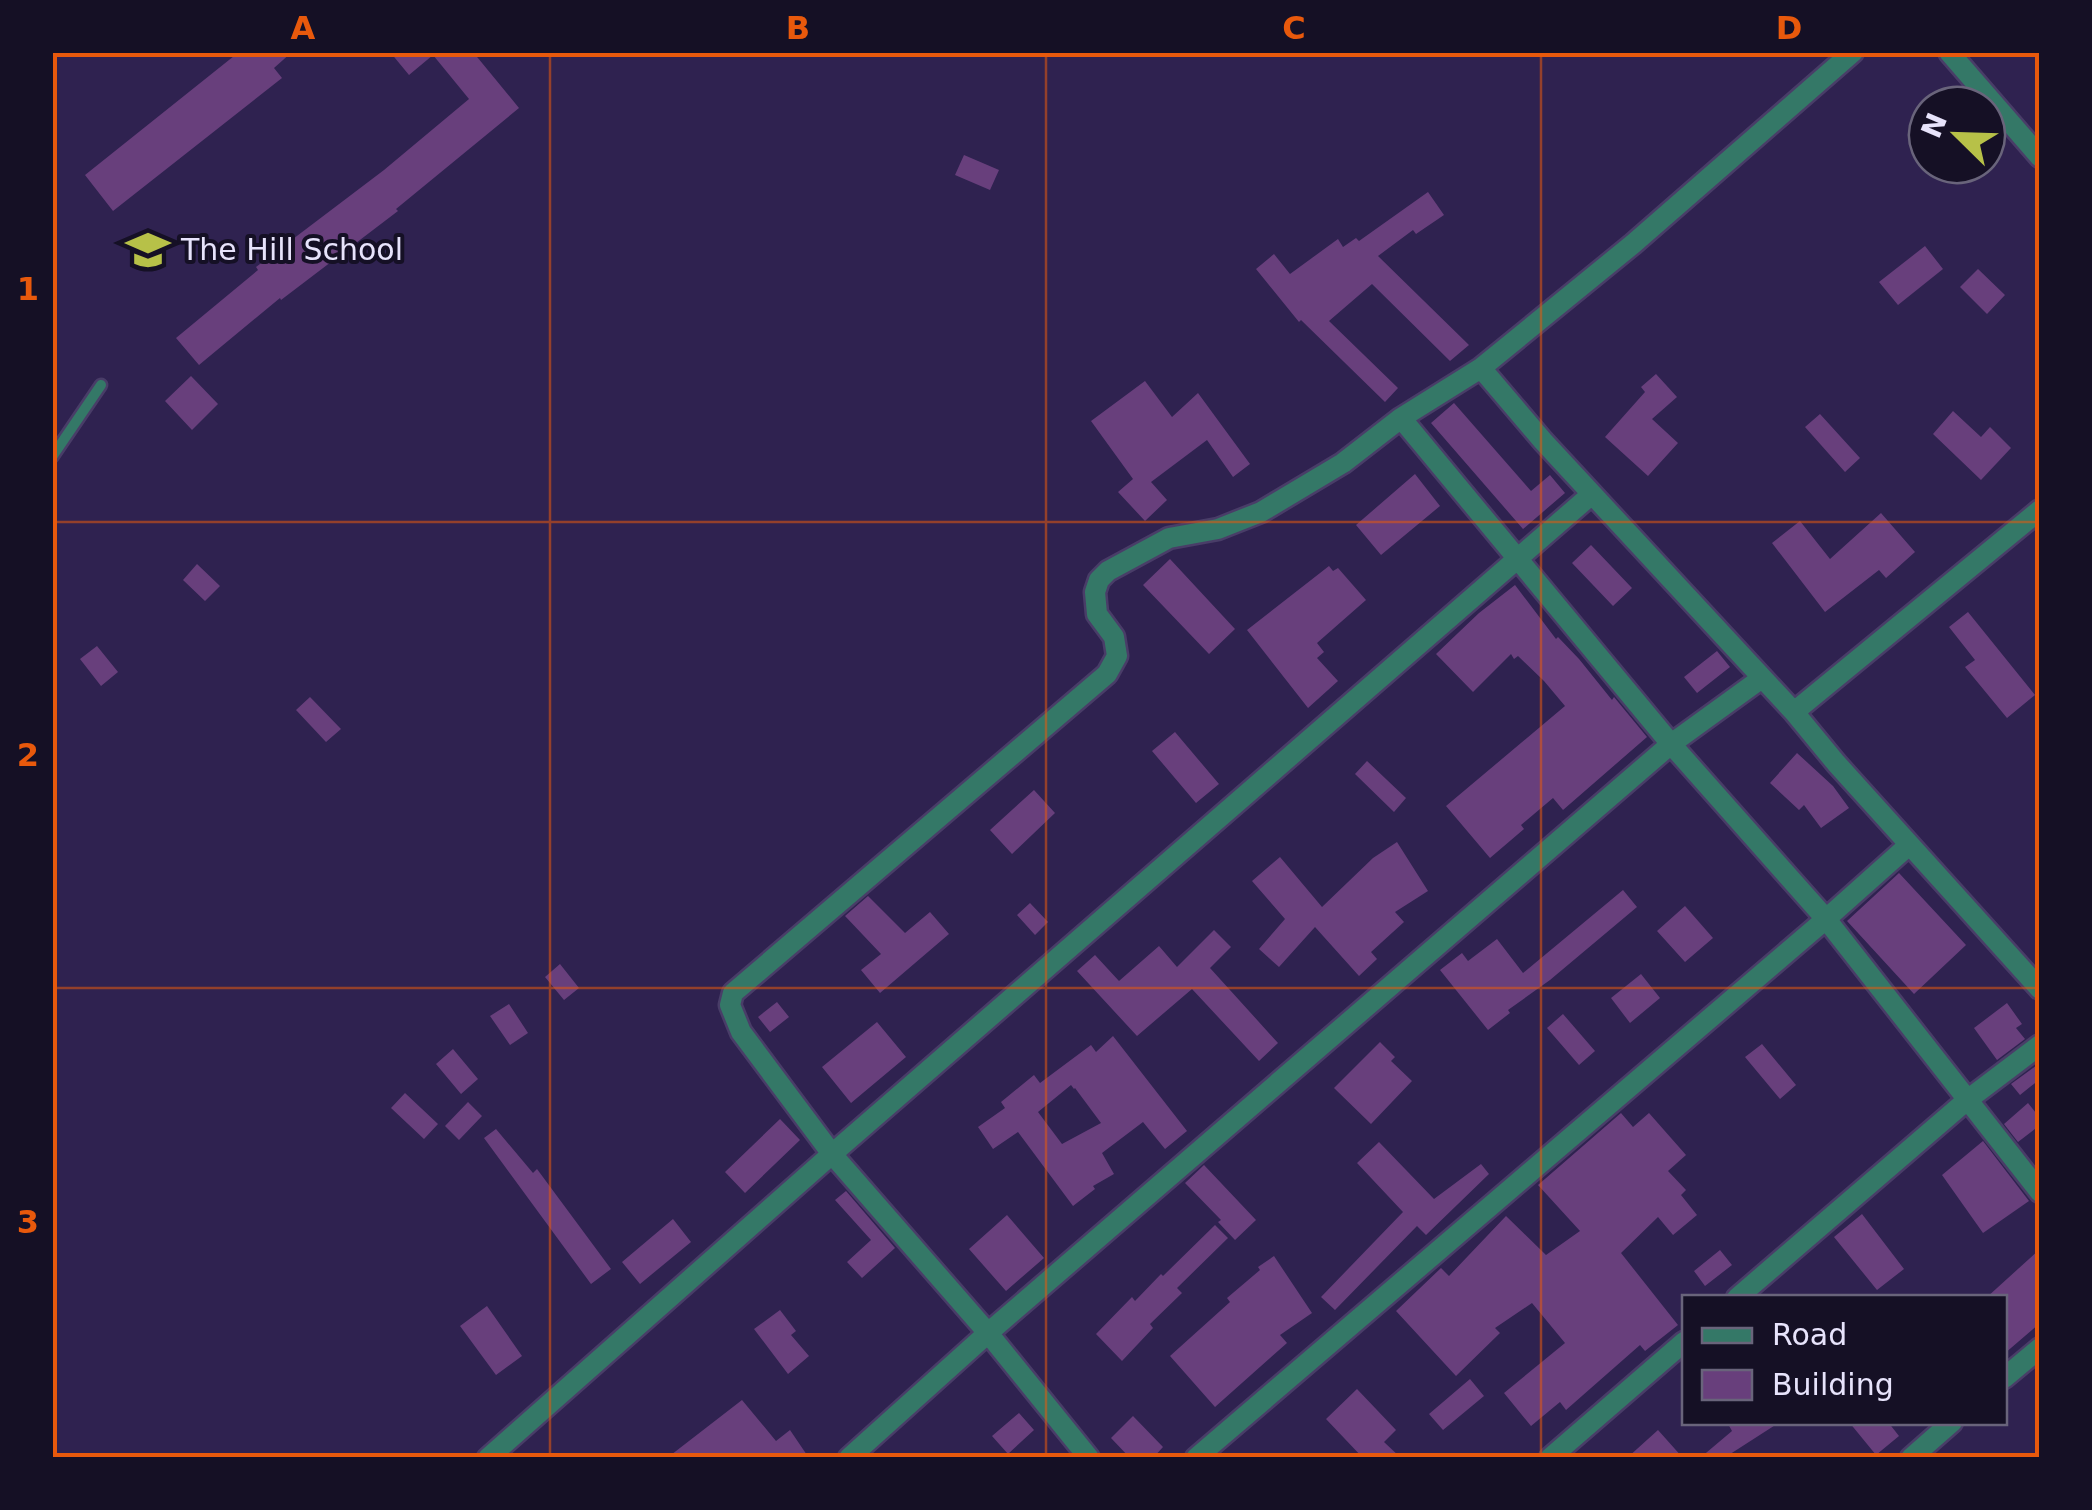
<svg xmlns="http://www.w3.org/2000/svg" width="2092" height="1510" font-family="'DejaVu Sans',sans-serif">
  <rect width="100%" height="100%" fill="#2f2250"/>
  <path fill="#683f7c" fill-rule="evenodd" d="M239,52H292L274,68L282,78L113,211L85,175Z
    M390,52H473L519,108L396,209L398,211L281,300L280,298L199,365L176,338L258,270L256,267L384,170L469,99L433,55L409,75Z
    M964,155L999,170L990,190L955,175Z
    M1428,192L1444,215L1416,234L1413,230L1378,256L1469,345L1450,361L1372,284L1329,321L1398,388L1385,402L1301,320L1299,322L1256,269L1274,254L1290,274L1338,239L1343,247L1356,238L1359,241Z
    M1925,246L1943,269L1898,305L1879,282Z
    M1978,269L2005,295L1987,314L1960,287Z
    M1656,374L1677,397L1652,419L1678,443L1648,476L1605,437L1645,392L1641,387Z
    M191,376L218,404L192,430L165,401Z
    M1145,381L1172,417L1198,393L1250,464L1233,477L1207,440L1151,482L1167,500L1145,521L1118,492L1133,479L1091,421Z
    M1454,403L1531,491L1550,475L1565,493L1523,529L1431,423Z
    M1953,411L1981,437L1990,427L2011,448L1981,480L1933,434Z
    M1820,414L1860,458L1845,472L1805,427Z
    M1415,474L1440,506L1381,555L1356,525Z
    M1881,513L1915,552L1886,578L1879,570L1825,612L1772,543L1800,521L1830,559Z
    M1591,545L1632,588L1613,606L1572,563Z
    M1170,559L1235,629L1209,654L1143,585Z
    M197,564L220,586L205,601L183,580Z
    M1329,566L1333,571L1338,568L1366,600L1317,643L1324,652L1317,658L1338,681L1308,708L1247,630Z
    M1515,585L1556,639L1558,637L1579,659L1612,700L1614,697L1647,737L1563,810L1553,798L1521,825L1524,829L1490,858L1446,806L1565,706L1544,681L1518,656L1514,659L1511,654L1473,692L1436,654L1479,613Z
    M1968,612L2035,695L2007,718L1965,667L1975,660L1949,627Z
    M97,646L118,672L101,686L80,659Z
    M1717,651L1730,667L1697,693L1684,677Z
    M310,697L341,729L326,742L296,710Z
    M1175,732L1219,784L1196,803L1152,751Z
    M1797,753L1833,786L1849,808L1821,828L1804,805L1799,810L1770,783Z
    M1367,761L1406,798L1394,812L1355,774Z
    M1034,790L1055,813L1012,854L990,830Z
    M1397,842L1428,891L1395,912L1404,922L1371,952L1377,959L1359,976L1315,927L1279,967L1259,949L1285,919L1252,881L1280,857L1322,907L1373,858Z
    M1899,873L1966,945L1914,994L1847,921Z
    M1623,890L1637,907L1550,980L1508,1010L1510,1013L1488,1030L1440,970L1462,953L1468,961L1497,939L1523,973Z
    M868,896L905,933L930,912L949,934L880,993L861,970L881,954L845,916Z
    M1030,903L1048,922L1035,935L1017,915Z
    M1685,906L1713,938L1685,962L1657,931Z
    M1214,930L1231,947L1210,968L1278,1043L1259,1061L1192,989L1137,1036L1077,971L1095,955L1119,981L1159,946L1177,967Z
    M560,964L579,988L564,1000L545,977Z
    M1641,974L1660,998L1630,1023L1611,998Z
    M777,1002L789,1017L770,1032L758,1017Z
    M2007,1003L2022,1024L2016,1028L2025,1039L1997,1060L1974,1028Z
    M509,1004L528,1033L510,1045L490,1016Z
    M1563,1014L1595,1051L1579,1065L1547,1028Z
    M877,1022L906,1057L851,1103L822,1067Z
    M1113,1036L1187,1131L1165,1149L1143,1122L1102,1153L1114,1174L1093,1186L1095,1189L1073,1206L1018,1132L993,1149L978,1127L1005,1108L1001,1102L1034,1075L1040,1083L1091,1045L1096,1052ZM1071,1085L1074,1089L1075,1088L1101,1123L1062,1144L1038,1112Z
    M1380,1042L1395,1057L1391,1061L1412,1081L1371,1124L1334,1088Z
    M1762,1044L1796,1085L1780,1099L1745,1057Z
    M453,1049L478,1079L461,1094L436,1064Z
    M2040,1063V1079L2020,1095L2011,1084Z
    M405,1093L438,1124L424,1139L391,1108Z
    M468,1102L482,1116L459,1140L445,1126Z
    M2028,1103L2040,1118V1125L2018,1142L2004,1124Z
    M1621,1113L1633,1127L1649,1113L1686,1155L1668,1171L1686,1190L1681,1195L1697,1215L1673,1235L1658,1217L1621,1253L1678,1325L1645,1351L1640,1345L1566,1410L1560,1402L1531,1426L1504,1393L1565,1343L1532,1303L1495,1328L1500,1333L1456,1376L1396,1311L1441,1268L1449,1276L1506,1216L1546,1255L1580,1231L1538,1185Z
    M780,1119L800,1140L745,1193L725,1172Z
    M496,1129L533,1173L537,1169L611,1269L591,1284L484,1138Z
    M1983,1141L2029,1201L1983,1233L1942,1175Z
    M1379,1142L1434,1199L1481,1164L1489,1174L1426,1235L1417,1226L1335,1310L1321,1297L1403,1212L1357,1163Z
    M1204,1165L1256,1220L1235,1240L1218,1222L1221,1220L1185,1183Z
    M846,1191L895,1248L862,1278L847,1262L871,1240L835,1200Z
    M1862,1214L1904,1269L1877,1290L1834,1237Z
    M1007,1215L1044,1258L1006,1291L969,1249Z
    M673,1219L691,1242L640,1284L622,1262Z
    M1215,1225L1228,1238L1177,1288L1182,1293L1150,1324L1153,1328L1122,1361L1096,1334L1132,1297L1135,1301L1161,1274L1163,1276Z
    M2040,1249V1323L2004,1354V1298H1986Z
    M1720,1250L1732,1265L1705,1286L1694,1271Z
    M1274,1256L1312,1313L1280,1335L1287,1343L1215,1407L1170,1356L1230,1302L1227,1298L1260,1270L1258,1267Z
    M487,1306L522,1356L496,1375L460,1326Z
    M780,1310L796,1331L791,1335L809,1356L788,1374L754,1329Z
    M1470,1379L1484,1396L1443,1430L1429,1414Z
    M1357,1389L1396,1430L1384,1442L1401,1458H1363L1326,1419Z
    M742,1400L776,1441L790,1430L809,1458H667Z
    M1019,1413L1034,1430L1008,1454L992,1436Z
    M1133,1416L1163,1447L1153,1458H1130L1111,1438Z
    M1727,1422H1780L1724,1458H1700L1732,1431Z
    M1849,1422H1888L1899,1436L1876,1455Z
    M1658,1430L1683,1458H1627Z"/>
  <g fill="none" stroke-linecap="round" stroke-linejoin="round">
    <g stroke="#493d68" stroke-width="15">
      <path id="service" d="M52,457L101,385"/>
    </g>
    <g stroke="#493d68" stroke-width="25">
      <path id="minor" d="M1949,52L2040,157
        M1481,368L1543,441L1794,712L1836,763L2040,989
        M1401,418L1671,744L1826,919L2040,1192
        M1794,712L2040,510
        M1737,1298L1966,1101L2040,1045
        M2004,1378L2040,1348
        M488,1458L832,1154L1592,494
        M849,1458L988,1333L1671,744L1762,678
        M1089,1458L988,1333L832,1154L741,1032L730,1005L733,993L1107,674L1117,656L1114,637L1097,614L1095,592L1099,580L1108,571L1169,538L1218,529L1261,512L1343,463L1401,418L1481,368L1633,244L1853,52
        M1196,1458L1826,919L1909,845
        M1550,1458L1684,1342
        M1911,1458L1952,1422"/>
    </g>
    <use href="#service" stroke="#347867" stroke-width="10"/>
    <use href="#minor" stroke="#347867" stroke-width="20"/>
  </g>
  <path fill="none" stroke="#e8590c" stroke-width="2.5" stroke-opacity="0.55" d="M550,52V1458M1046,52V1458M1541,52V1458M52,522H2040M52,988H2040"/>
  <defs>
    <g id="school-bare" transform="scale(3.45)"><path d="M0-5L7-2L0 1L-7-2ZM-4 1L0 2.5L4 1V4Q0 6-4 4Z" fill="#b7c148" stroke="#151025" stroke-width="2.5" paint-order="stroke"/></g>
  </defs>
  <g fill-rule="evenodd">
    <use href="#school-bare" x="148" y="250"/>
  </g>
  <g text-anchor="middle" stroke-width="8" stroke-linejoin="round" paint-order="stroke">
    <g font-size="30" fill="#e7e3fb" stroke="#151025" text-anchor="start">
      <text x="181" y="260">The Hill School</text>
    </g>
  </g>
  <rect width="2092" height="1510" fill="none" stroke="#151025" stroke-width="110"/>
  <rect x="1682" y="1295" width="325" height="130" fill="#151025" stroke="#69647b" stroke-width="2.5"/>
  <rect x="1702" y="1328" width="50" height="15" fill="#347867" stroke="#69647b" stroke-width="2.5"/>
  <text x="1772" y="1345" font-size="30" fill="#e7e3fb">Road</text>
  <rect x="1702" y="1370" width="50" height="30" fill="#683f7c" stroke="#69647b" stroke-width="2.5"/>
  <text x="1772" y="1395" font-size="30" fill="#e7e3fb">Building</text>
  <g transform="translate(1957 135) rotate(293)"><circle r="48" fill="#151025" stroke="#69647b" stroke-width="2.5"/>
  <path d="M0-8L18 38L0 25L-18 38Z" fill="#b7c148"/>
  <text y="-15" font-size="28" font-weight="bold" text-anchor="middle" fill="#e7e3fb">N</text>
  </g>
  <rect x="55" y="55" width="1982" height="1400" fill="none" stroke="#e8590c" stroke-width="4"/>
  <g font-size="32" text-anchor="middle" font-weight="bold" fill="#e8590c">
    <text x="303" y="39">A</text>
    <text x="798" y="39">B</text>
    <text x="1294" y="39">C</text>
    <text x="1789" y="39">D</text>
    <text x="28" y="300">1</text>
    <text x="28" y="766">2</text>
    <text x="28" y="1233">3</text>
  </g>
</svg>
